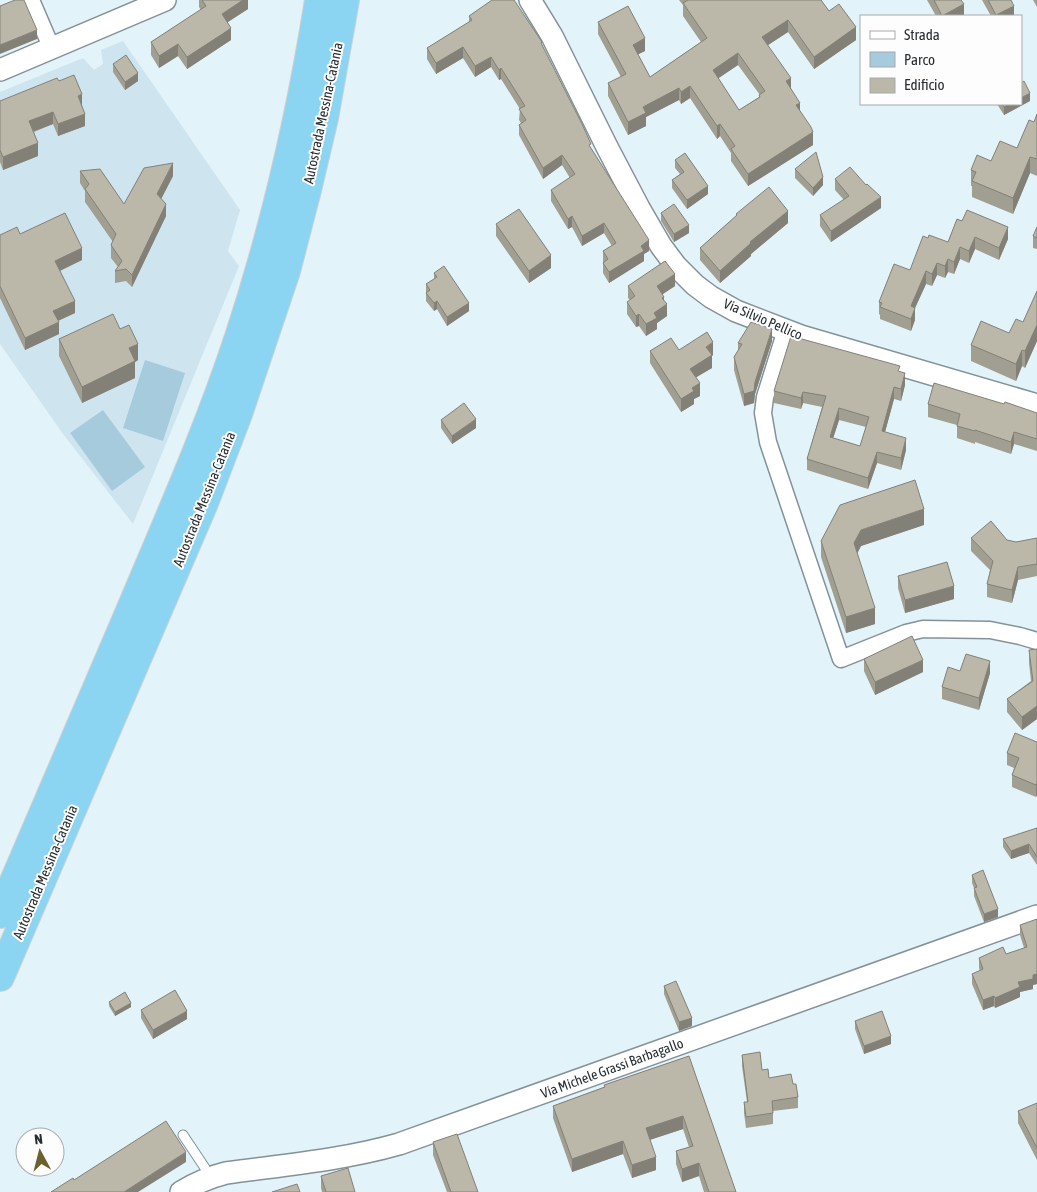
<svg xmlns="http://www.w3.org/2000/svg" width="1037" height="1192" font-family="'Asap Condensed',sans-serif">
  <rect width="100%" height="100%" fill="#e3f3fa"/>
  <path fill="#cee5f0" d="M123,41L240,210L228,251L239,266L133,524L63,434L0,344V92L83,58L94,70L103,64L101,50Z"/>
  <path fill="#a6cbdc" d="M145,360L185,373L163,441L123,428Z
    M103,410L145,467L112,491L70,433Z"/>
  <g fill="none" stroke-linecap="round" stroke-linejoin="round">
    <g stroke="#849298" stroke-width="11">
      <path id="service" d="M183,1135L211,1177"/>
    </g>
    <g stroke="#849298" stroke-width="19">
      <path id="minor" d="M31,0L52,49
        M786,330L765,397L763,413L768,442L841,659L906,633L923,629L990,630L1020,636L1037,641"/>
    </g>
    <g stroke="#849298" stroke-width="24">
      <path id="tertiary" d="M530,0L552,36L607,147L639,208L661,246L676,266L695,285L711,297L736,311L801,336L1037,405
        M0,70L165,0
        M181,1192C196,1183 210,1177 226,1173C284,1165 343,1160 399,1144L1037,916"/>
    </g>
    <g stroke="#cfd1d1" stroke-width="30">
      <path id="motorway" d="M0,914C44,811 88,708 133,604C170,516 209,428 239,337C275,227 301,114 319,0
        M0,977L204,503L238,414L286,271L307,190L324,118L345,0"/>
    </g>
    <use href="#service" stroke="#fff" stroke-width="9"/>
    <use href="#minor" stroke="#fff" stroke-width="16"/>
    <use href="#tertiary" stroke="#fff" stroke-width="21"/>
    <use href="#motorway" stroke="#8bd4f2" stroke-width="28"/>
  </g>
  <path fill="#a19e92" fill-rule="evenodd" d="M199,0H248V9L227,22L231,40L187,69L178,56L159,68L151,55V42L201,10L199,7Z
    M679,0H821L829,11L856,40L814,69L788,32L768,45L791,89L800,111L813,145L748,186L731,161V153L720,136L717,139L690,98L681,104L679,100L646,117V126L628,135L608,96V83L621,77L598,34V22L645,51L638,54L650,77L701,42L683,16V5ZM738,65L760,95L759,97L739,110L718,78Z
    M927,0H961L964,16H936Z
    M982,0H1011L1014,16H991Z
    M1033,0H1037V7Z
    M469,16L542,45L591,149L649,251L644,254V261L609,283L603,273V251L612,246L604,233L582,246L572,227L568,229L551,201V190L570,178L562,165L543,179L519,135V125L521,123L519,120L520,109L501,79L499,80L491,67L475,77L463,58L436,74L427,59V48L469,22Z
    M113,64L138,81L125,90L113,72Z
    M59,81L82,106L85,126L58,136L53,124L34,132L38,156L3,170L0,162V101Z
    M1030,101L1004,115L997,104H1021Z
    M1037,114V176L1030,173L1013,214L972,197V186H971V170L991,161L1017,148L1034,122Z
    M675,160L708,194L687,209L672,188V180L680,174L675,168Z
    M795,169L823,185L813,196L795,178Z
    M80,171L124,204L173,176L161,199L166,216L132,287L126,281L115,283V271L118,267L111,258V245L113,242L85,202V191L80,183Z
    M835,179L881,208L831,242L820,226V215L844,200L835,190Z
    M661,213L689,233L674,242L661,221Z
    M736,214L788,223L751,254V256L720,283L700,260V248L736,216Z
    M957,219L1008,239L999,260L975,249L969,263L960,259L954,274L948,272L945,278L937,275L932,286L926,284L915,308V320L911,331L880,319V315L879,314V302L910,270L928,238L948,242Z
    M496,224L551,268L529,283L496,236Z
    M1037,227V249L1033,248V236Z
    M20,234L82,260L60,271L75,313L58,321L59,334L25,350L0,298V235Z
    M434,273L469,311L447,326L437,309L434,311L426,301V284L434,279Z
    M628,286H675L662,294L667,316L657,323V329L646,336L639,326L636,327L627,314V302L630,300L628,298Z
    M1037,291V341L1025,368L1022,366L1016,381L971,361V345L1009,333L1023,322Z
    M120,329L138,360L135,362V378L82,403L59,356V339Z
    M772,341L755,394L754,403L744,406L734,370V357L738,351V343Z
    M679,350L713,355L712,356V368L696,377L700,396L694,399V404L681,412L650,363V351Z
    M900,372L905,385L901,401L894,399L885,432L906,450L901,470L877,463L868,489L807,470V459L822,407L803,403L801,409L774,403V391ZM839,420L866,427L860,446L833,438Z
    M928,404H1004L1037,413V451L1014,444L1011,454L975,442V444L957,438V425L928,417Z
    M441,420L476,428L452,444L441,428Z
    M924,525L861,546L857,553L875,624L846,633L821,557V541Z
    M971,538L1007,540L1016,542L1037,538V576L1018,580L1012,603L987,597V584L990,570L971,551Z
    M898,576L954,599L905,613L898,588Z
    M1037,649V719L1022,730L1007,712V699L1031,681L1029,663V650Z
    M864,659L923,672L875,695L864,671Z
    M960,671L990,673L979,710L942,699V687Z
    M1037,742V795L1036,797L1012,787V775L1014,768L1007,765V753Z
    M1037,828V865L1029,853L1011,859L1003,847V839Z
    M972,875L998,917L984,922L974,896V888L972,883Z
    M1037,919V984L1033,985V989L1020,992V997L995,1008L994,1006L983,1010L972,984V974L980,971L979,968V958L1006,954L1024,948L1020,935V925Z
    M664,986L692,1026L679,1031L664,994Z
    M109,1002L131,1007L115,1016L109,1006Z
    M141,1010L187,1019L153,1039L141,1018Z
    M855,1021L891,1044L864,1054L855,1029Z
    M742,1055L762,1070L769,1078L793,1084L798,1097V1108L773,1111V1124L746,1128L744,1113V1102H747L742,1066Z
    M689,1056L736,1192H704L699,1176L682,1182L676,1164V1151L689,1147L683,1129L650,1140L656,1170L632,1178L623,1154L572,1172L553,1118V1106L604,1087V1085Z
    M1037,1103V1160L1018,1123V1111Z
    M433,1142L478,1192H447L433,1155Z
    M321,1176L355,1192H322L321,1188Z"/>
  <path fill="#838177" d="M243,0H248V9L222,26V14Z
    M964,4V16H942Z
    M1014,6V16H996V15Z
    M788,20V32L762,49V37Z
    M856,27V40L814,69V57Z
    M231,28V40L187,69V57Z
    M37,30V39L0,54V45Z
    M645,38V51L633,57V45Z
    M178,44V56L159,68V56Z
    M463,47V58L436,74V63Z
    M738,53V65L713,82V70Z
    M491,57V67L475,77V66Z
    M501,68V79L499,80V70Z
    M138,73V81L125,90V82Z
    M791,78V90L786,81Z
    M690,86V98L681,104V92Z
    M679,88V100L646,117V126L628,135V122L643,107Z
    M1030,93V101L1004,115V107L1011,104H1021V98Z
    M82,94V107L78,96Z
    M800,103V115L796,105Z
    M53,112V124L29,133V121Z
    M85,114V126L58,136V124Z
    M720,124V136L717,139V126Z
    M813,132V145L748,186V174Z
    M38,143V156L3,170V157Z
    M562,155V165L543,179V168Z
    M1030,157V173L1013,214V198Z
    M173,163V176L157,207V194Z
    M823,177V185L813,196V188Z
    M708,186V194L687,209V200Z
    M881,197V208L831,242V231Z
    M166,204V216L132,287V275Z
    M788,211V223L751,254V256L720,283V271L750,242Z
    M572,216V227L568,229V219Z
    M604,223V233L582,246V236Z
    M689,225V233L674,242V234Z
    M1008,227V239L999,260V248Z
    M975,237V249L969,263V251Z
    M649,240V251L644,254V261L609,283V272L641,246Z
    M960,247V259L954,274V262Z
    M82,248V260L55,273V261Z
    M551,255V268L529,283V271Z
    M948,259V272L945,278V266Z
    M937,263V275L932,286V274Z
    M926,271V284L915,308V320L911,331V306Z
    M675,274V286L657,298V286Z
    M664,297V306L667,304V316L657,323V329L646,336V324L654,313L662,298Z
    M75,301V313L53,323V311Z
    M437,301V309L434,311V303Z
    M469,303V311L447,326V317Z
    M639,314V326L636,327V316Z
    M59,322V334L25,350V338Z
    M1037,325V341L1025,368V351Z
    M772,329V341L755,394L754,403L744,406V394L755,382Z
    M713,342V355L712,356V368L690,381V369L706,347Z
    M138,344V360L135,362V378L82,403V387L129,348Z
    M1022,350V366L1016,381V364Z
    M905,373V385L901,401V389Z
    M700,383V396L694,399V404L681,412V399L692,388Z
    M894,387V399L882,443V431Z
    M803,392V403L801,409V398Z
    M839,408V420L830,448V437Z
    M476,419V428L452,444V436Z
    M1014,432V444L1011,454V442Z
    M906,438V450L901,470V458Z
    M877,452V463L868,489V478Z
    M924,509V525L861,546L854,560V543L861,530Z
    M1018,567V580L1012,603V590Z
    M954,586V599L905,613V600Z
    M875,608V624L846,633V617Z
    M923,660V672L875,695V682Z
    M990,661V673L979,710V698Z
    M1037,706V719L1022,730V717Z
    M1037,783V795L1036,797V785Z
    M1029,844V853L1011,859V851Z
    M998,909V917L984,922V914Z
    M1037,974V984L1033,985V989L1020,992V997L995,1008V998L1018,982L1033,975Z
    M994,996V1006L983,1010V1000Z
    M131,1003V1007L115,1016V1012Z
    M187,1011V1019L153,1039V1030Z
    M692,1018V1026L679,1031V1022Z
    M891,1036V1044L864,1054V1046Z
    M683,1116V1129L646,1141V1128Z
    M623,1141V1154L572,1172V1159Z
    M186,1152V1162L138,1192H124Z
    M656,1157V1170L632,1178V1165Z
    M699,1163V1176L682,1182V1169Z"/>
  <path fill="#bbb8aa" stroke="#838177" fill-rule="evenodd" d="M15,0H24L37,30L0,45V6Z
    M202,0H243L222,14L231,28L224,33L187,57L178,44L159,56L151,42L206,6Z
    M492,0H514L542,42L541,43L582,124L591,144L589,145L649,240L641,246L644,251L609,272L603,263L608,259L603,251L616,243L604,223L582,236L572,216L568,219L551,190L575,174L562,155L543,168L519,125L526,120L519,109L525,106L501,68L499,70L491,57L475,66L463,47L436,63L427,48L472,20L469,16Z
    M688,0H821L829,11L839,4L856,27L814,57L788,20L762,37L791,78L786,81L800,103L796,105L811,127L813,132L748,174L731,149L735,146L720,124L717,126L690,86L681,92L679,88L643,107L646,113L628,122L608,83L626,74L598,22L628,6L645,38L633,45L650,77L707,38L683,3ZM738,53L765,91L759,95L760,97L739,110L713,70Z
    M934,0H961L964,4L942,16Z
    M988,0H1011L1014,6L996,15Z
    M126,55L138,73L125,82L113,64Z
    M74,75L82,94L78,96L85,114L58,124L53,112L29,121L38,143L3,157L0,150V101L57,78L59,81Z
    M1024,81L1030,93L1021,98V83Z
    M1002,104H1011L1004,107Z
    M1037,114V159L1030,157L1013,198L972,181L976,172L971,170L977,155L991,161L1000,141L1017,148L1029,120L1034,122Z
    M816,152L823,177L813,188L795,169Z
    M685,153L708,186L687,200L672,180L684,172L675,160Z
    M173,163L157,194L166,204L132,275L126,269L115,271L122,261L111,245L116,234L85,189L89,184L80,171L100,169L124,204L144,168Z
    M850,167L866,185L867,184L881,197L831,231L820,215L849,196L835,179Z
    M769,187L788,211L750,242L751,243L720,271L700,248L737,215L736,214Z
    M674,204L689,225L674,234L661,213Z
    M519,209L551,255L529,271L496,224Z
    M967,210L1008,227L999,248L975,237L969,251L960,247L954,262L948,259L945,266L937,263L932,274L926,271L911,306L915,308L911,319L880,307L882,303L879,302L894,264L910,270L923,236L928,238L929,235L948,242L957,219L962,221Z
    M65,213L82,248L55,261L75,301L53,311L59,322L25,338L0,286V235L17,227L20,234Z
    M1037,227V238L1033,236Z
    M665,261L675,274L657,286L664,297L662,298L667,304L654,313L657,318L646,324L639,314L636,316L627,302L635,296L628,286Z
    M444,266L469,303L447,317L437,301L434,303L426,293L430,290L426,284L437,277L434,273Z
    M1037,291V325L1025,351L1022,350L1016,364L971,345L981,321L1009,333L1016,319L1023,322Z
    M113,314L120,329L129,325L138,344L129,348L135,361L82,387L59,339Z
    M751,322L772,329L755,382L754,391L744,394L734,357L742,344L738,343Z
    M707,332L713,342L706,347L712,355L690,369L700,383L692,388L694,391L681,399L650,351L671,338L679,350Z
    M791,336L900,366L898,371L905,373L901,389L894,387L882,431L906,438L901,458L877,452L868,478L807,459L826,396L803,392L801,398L774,391ZM839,408L869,417L860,446L830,437Z
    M934,383L1004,404L1005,402L1037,413V439L1014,432L1011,442L975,430V431L957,426L960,414L928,404Z
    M464,403L476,419L452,436L441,420Z
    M915,480L924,509L861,530L854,543L875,608L846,617L821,541L840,505Z
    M991,521L1007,540L1016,542L1037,538V564L1018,567L1012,590L987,584L993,561L971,538Z
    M947,562L954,586L905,600L898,576Z
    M912,636L923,660L875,682L864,659Z
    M1037,649V706L1022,717L1007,699L1033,681L1029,650Z
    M966,654L990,661L979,698L942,687L948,667L960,671Z
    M1015,733L1037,742V783L1036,785L1012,775L1019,758L1007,753Z
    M1037,828V857L1029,844L1011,851L1003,839Z
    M983,870L998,909L984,914L974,888L977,887L972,875Z
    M1037,919V974L1033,975V979L1018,982L1020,987L995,998L994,996L983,1000L972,974L983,969L979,958L1003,947L1006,954L1027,947L1020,925Z
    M676,981L692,1018L679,1022L664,986Z
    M175,990L187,1011L153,1030L141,1010Z
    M125,992L131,1003L115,1012L109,1002Z
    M882,1011L891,1036L864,1046L855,1021Z
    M760,1052L762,1070L768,1069L769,1078L791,1074L793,1084H796L798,1097L772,1101L773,1113L746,1117L744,1102H748L742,1055Z
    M689,1056L736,1192H709L699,1163L682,1169L676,1151L693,1146L683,1116L646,1128L656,1157L632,1165L623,1141L572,1159L553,1106L605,1087L604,1085Z
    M1037,1103V1148L1018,1111Z
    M166,1121L186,1152L124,1192H51L73,1178L74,1180Z
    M457,1134L478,1192H451L433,1142Z
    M348,1168L355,1192H326L321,1176Z
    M297,1184L300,1192H272Z"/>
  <g text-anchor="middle" stroke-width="4" stroke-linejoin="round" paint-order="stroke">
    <g font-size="14" fill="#272d30" stroke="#fdfdfd">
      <text transform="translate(323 113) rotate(-78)" y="5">Autostrada Messina-Catania</text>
      <text transform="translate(763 319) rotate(23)" y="5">Via Silvio Pellico</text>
      <text transform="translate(204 499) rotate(-68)" y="5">Autostrada Messina-Catania</text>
      <text transform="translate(45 872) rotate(-67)" y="5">Autostrada Messina-Catania</text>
      <text transform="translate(612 1068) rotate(-20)" y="5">Via Michele Grassi Barbagallo</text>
    </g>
  </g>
  <rect x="860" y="15" width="162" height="90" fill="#fdfdfd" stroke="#a7aaab"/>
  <rect x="870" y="31" width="25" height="8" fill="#ffffff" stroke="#a7aaab"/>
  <text x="904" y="40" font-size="15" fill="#272d30">Strada</text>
  <rect x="870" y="52" width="25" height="15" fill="#a6cbdc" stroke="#a7aaab"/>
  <text x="904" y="65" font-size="15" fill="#272d30">Parco</text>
  <rect x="870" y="78" width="25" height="15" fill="#bbb8aa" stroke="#a7aaab"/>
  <text x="904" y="90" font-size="15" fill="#272d30">Edificio</text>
  <g transform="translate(40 1152) rotate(353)"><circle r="24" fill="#fdfdfd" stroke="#a7aaab"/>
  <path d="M0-4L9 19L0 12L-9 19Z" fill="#6c612e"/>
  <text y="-8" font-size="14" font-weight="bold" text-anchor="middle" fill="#272d30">N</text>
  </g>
</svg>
